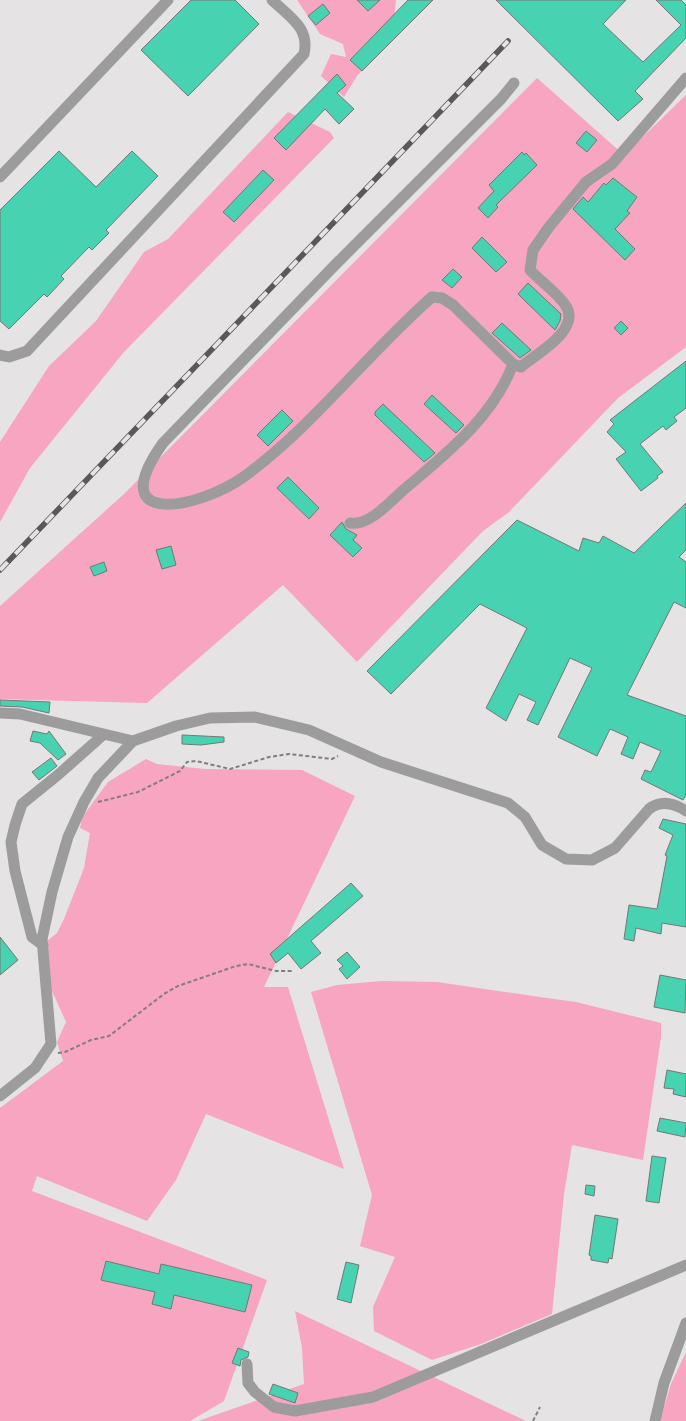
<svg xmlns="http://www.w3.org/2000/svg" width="686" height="1421" font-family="Mulish,sans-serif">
  <rect width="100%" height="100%" fill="#e6e3e4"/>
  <path fill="#f7a5c0" d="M297,0H396L392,39L357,76L344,97L321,76L331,54L346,57L343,44L320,34Z
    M537,78L624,155L686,95V347L618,398L509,512L483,531L357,662L283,585L147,703L0,699V606L124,494Z
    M288,112L330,132L334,138L124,352L30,468L0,522V442L49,366L96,321L144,252L168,239Z
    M146,759L157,764L205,769L302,770L355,796L264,987H288L344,1169L206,1114L176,1180L147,1221L37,1176L32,1191L267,1280L224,1401L190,1421H0V1108L63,1061L57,1042L66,1022L52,991L47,941L57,933L64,919L84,868L90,833L80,828L83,816L108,782Z
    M381,981L437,982L540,997L576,1002L661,1023V1037L643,1160L572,1145L564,1194L552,1314L481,1344L432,1360L374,1331L373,1307L395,1257L360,1246L372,1195L311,992L337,985Z
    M295,1311L526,1421H198L304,1384L302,1348Z
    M686,1352V1421H660L671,1384Z"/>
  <path fill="#47d2b1" stroke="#747776" d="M191,0H235L259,24L188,96L141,50Z
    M357,0H380L368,11Z
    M408,0H433L362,71L350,60Z
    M496,0H626L603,24L643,62L681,25L656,0H681L686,5V38L635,91L643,99L618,121Z
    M323,4L330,13L316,25L308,16Z
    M337,74L346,85L337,93L354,109L339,124L325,109L286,150L274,138Z
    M586,131L597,140L587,152L576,143Z
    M59,151L96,187L132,151L158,176L106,230L109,233L92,250L89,247L61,276L64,279L47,297L44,294L9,329L0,321V210Z
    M522,152L524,155L526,153L537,165L496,205L498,207L488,218L478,208L494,191L489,185Z
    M263,170L274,180L234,222L223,212Z
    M613,178L637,197L627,211L630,213L615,229L635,249L625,260L573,209L583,197L588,202L604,183L606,185Z
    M482,237L507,262L496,272L472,248Z
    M453,269L462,277L452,288L442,280Z
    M528,283L561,314L560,321L555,330L518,294Z
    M621,321L628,328L621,335L614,328Z
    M502,323L531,350L520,358L492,333Z
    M686,361V408L674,417L677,421L666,430L663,426L640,444L663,472L657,476L658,478L641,491L616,459L626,452L607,432L614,424L610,420Z
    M432,395L464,425L456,433L424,404Z
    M383,404L435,453L424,462L375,415V412Z
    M282,410L293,421L268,446L257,435Z
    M288,477L319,508L309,519L277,488Z
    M686,503V550L679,557L686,562V608L674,602L627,695L686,716V795L683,800L641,779L645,770L651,772L661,751L640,742L633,759L621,754L628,737L610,729L597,756L558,737L592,668L570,658L538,725L527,720L536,702L519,694L506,721L486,708L527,628L480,604L391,694L367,671L517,520L579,551L583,538L599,543L603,536L634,553Z
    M342,522L346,529L357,535L353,540L362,548L353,557L330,535Z
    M171,546L176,565L162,569L156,550Z
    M104,562L107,571L94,576L90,567Z
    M0,700L50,702L49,713L22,707L0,706Z
    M33,731L47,734L49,731L66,754L58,760L40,743L30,741Z
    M182,735L224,737V742L201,745L182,744Z
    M51,758L57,766L39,780L32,772Z
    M663,819L686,824V927L662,923L661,934L636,928L634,941L624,939L629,905L657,909L667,856L665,855L673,835L659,828Z
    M351,883L363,896L311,941L321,953L301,969L288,953L276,963L270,954Z
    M0,937L18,960L0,975Z
    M347,952L360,967L347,979L339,969L343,966L337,960Z
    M660,975L686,980L685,1013L654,1007Z
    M667,1070L686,1074V1097L673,1094L674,1089L664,1088Z
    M660,1118L686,1123L685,1137L657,1131Z
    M652,1156L666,1158L659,1203L646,1201Z
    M586,1185L595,1186L594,1196L585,1194Z
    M595,1215L618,1219L612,1259L609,1258L608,1263L591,1260V1256L589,1255Z
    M106,1261L159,1274L161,1264L252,1285L245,1312L174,1295L171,1309L152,1304L155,1292L101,1280Z
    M346,1262L359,1265L351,1303L337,1299Z
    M238,1348L249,1352L248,1357L241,1360L240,1366L232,1363Z
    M273,1384L298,1393L295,1403L269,1394Z"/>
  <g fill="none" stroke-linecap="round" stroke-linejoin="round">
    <path stroke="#807e7f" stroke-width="2" stroke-dasharray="4 2.5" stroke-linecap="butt" d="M98,802L138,792L180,771L187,762L196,761L230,769L269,757L289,754L332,759L338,756
      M58,1053L65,1052L91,1040L109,1036L164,994L178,986L236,966L248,964L276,971H294
      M533,1421L540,1407"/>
    <path stroke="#9d9c9c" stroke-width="11" d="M514,83L501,99L335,265L163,443C101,530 201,508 245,476C315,424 367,354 432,297L442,298L453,305L513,364L521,367C536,354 581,330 566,306C557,292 541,282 530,270L533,250L549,227L586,182L612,164L686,78
      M0,177L168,0
      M0,355L9,357L27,351L304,54C310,28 290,17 272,0
      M350,523C370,527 393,498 407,487C448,452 493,417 513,364
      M0,713L20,714L133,741
      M43,945L32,937L15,871L11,842L15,825L22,804L59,774L103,735
      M0,1096L35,1068L51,1044L42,939L52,892L68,837L84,802L98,778L133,741L176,726L210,718L255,717L309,730L381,762L508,803L525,817L542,845L566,859L592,860L615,848L649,809C661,800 674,803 686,811
      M247,1364L248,1383L255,1392L274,1407L295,1411L373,1397L686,1265
      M655,1421L664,1383L686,1323"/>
    <g stroke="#5a5859" stroke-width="5.5">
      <path id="rail" d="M0,570L508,41"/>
    </g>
    <use href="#rail" stroke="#e6e3e4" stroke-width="4" stroke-dasharray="11" stroke-linecap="butt"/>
  </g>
</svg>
